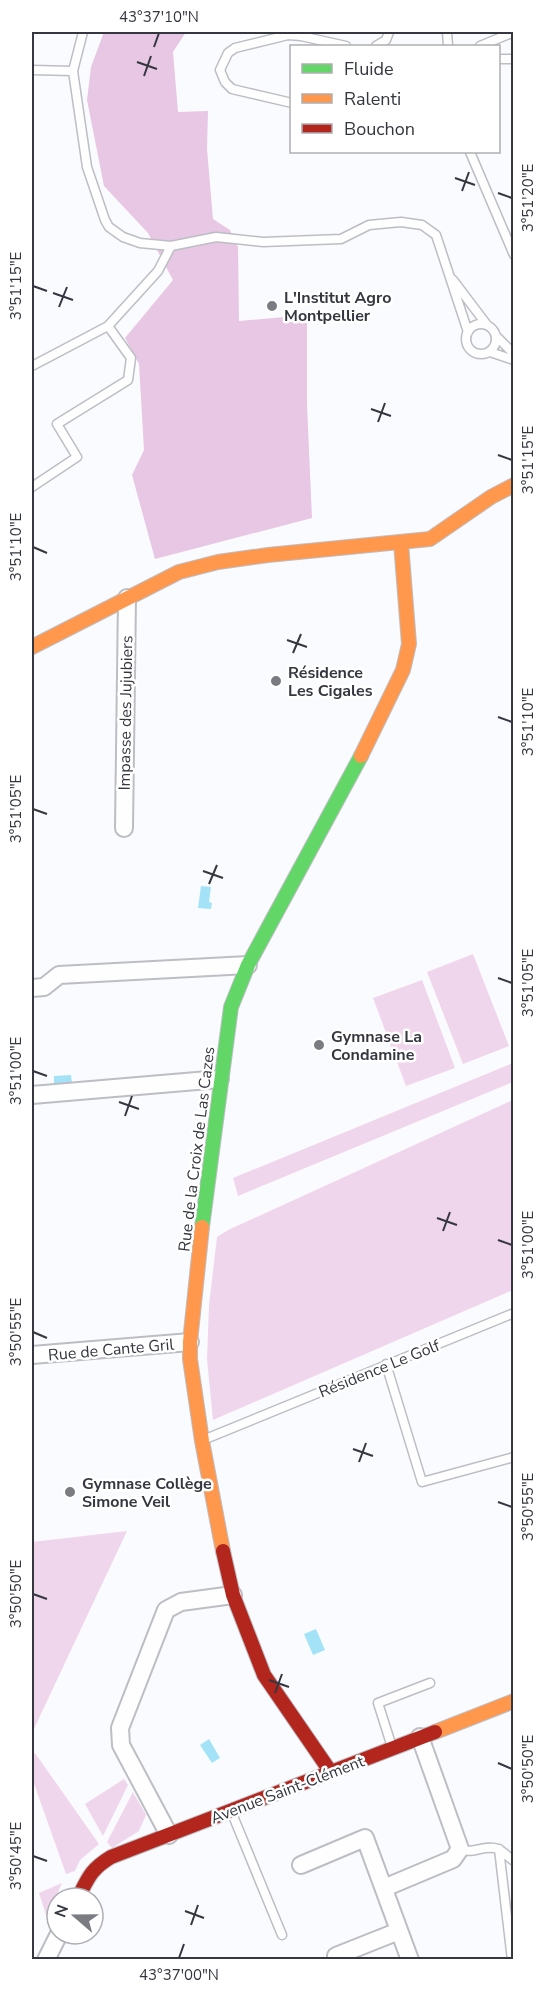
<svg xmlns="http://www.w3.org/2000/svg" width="545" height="1991" font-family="'Nunito Sans',sans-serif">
  <rect width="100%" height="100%" fill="#fafbfe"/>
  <path fill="#f0d6ec" d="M473,954L509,1046L463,1064L427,972Z
    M422,980L455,1068L406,1086L373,998Z
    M513,1063V1082L238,1196L233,1178Z
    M513,1100V1290L213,1420L207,1360L209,1305L217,1237L228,1230Z
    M127,1531L32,1733V1542Z
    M35,1753L99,1844L80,1860L75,1871L66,1874L32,1778V1754Z
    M124,1779L128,1785L103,1836L85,1804Z
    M133,1792L146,1815L139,1831L112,1848L107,1842Z
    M62,1883L47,1918L39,1893Z"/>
  <path fill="#e7c7e3" d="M104,32H186L173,52L178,112L208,111L207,149L213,219L230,230L238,247L239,321L307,315V405L312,518L155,559L132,475L144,450L139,364L125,338L173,280L148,233L104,186L87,100L91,67Z"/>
  <path fill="#a4e3f7" d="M201,886L211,887L209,902L212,903L211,909L198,908Z
    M71,1075L72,1083L54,1085V1076Z
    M316,1629L325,1650L313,1655L304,1634Z
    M209,1739L220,1758L212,1763L200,1745Z"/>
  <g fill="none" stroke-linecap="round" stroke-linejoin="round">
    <g stroke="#bdbec4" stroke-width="11">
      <path id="lane" d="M83,32L73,71L87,167L105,220L109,227L123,237L140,243L171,246L216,237L263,242L341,239L369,225L401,222L422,225L436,235L468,332
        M447,32L448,46
        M376,46L386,40L389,32
        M480,46L514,32
        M498,59H514
        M32,70L73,71
        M292,103L232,89L225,82L220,70L228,53L235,48L288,35L301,36L346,46
        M470,152L514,255
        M453,280L487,325
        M466 339a15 15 0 1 1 30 0a15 15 0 1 1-30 0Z
        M496,336L514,354
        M490,352L514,360
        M32,366L108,326L158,271L171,246
        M32,487L77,457L57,424L128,380L131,358L108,326
        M386,1364L422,1482L514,1457
        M203,1440L514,1313
        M392,1747L378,1703L430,1683
        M231,1811L282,1935
        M460,1849C471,1855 485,1844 498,1849C503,1851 509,1858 514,1861
        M499,1849L512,1960"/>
    </g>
    <g stroke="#bdbec4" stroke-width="20">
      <path id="street" d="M124,828L127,598
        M32,988L44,987L59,975L248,965
        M32,1095L220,1079
        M32,1355L190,1342
        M169,1835L121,1745L120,1728L166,1610L181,1602L233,1595
        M301,1865L365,1838L410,1960
        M384,1888L453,1859L460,1849L420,1737
        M336,1956L399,1931
        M46,1960L59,1934"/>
    </g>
    <g stroke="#bdbec4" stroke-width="16">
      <path id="fast" d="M202,1227L231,1007L248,965L361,756"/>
    </g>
    <g stroke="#bdbec4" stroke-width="16">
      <path id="slow" d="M32,647L179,572L218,562L268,555L430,539L491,497L514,485
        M361,756L403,670L409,644L401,543
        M202,1227L190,1342V1359L202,1441L223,1551
        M435,1732L514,1701"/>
    </g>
    <g stroke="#bdbec4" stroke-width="16">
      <path id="jam" d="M223,1551L233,1595L264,1675L330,1771
        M78,1898C88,1878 91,1869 111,1857L435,1732"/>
    </g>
    <use href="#lane" stroke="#fefeff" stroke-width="8"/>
    <use href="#street" stroke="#fefeff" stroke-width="16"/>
    <use href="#fast" stroke="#63d668" stroke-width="14"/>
    <use href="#slow" stroke="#ff974d" stroke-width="14"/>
    <use href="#jam" stroke="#b3261e" stroke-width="14"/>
  </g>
  <path fill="none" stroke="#353740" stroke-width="2" d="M154,47L159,33M137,62L157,69M144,76L151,56M455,178L475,185M462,191L469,172M498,193L512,198M33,286L47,291M53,293L73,300M59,307L67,287M371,409L391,416M378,422L385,403M498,455L512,460M33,547L47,553M287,640L307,647M293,653L301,634M498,717L512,722M33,809L47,814M203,871L223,878M209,884L217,865M498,978L512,983M33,1071L47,1076M119,1102L139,1109M125,1116L132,1096M437,1218L457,1225M443,1231L450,1212M498,1240L512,1245M33,1332L47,1338M353,1449L373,1456M359,1462L366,1443M498,1502L512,1507M33,1594L47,1599M269,1680L289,1687M275,1693L282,1674M498,1763L512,1769M33,1856L47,1861M185,1911L204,1918M191,1925L198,1905M179,1958L184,1944"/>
  <g fill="#7a7c82" stroke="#fff" stroke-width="2">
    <circle cx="272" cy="306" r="6"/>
    <circle cx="276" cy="681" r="6"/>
    <circle cx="319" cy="1045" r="6"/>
    <circle cx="70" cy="1492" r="6"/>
  </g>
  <g text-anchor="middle" stroke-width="5" stroke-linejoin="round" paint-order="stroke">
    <g font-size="16" font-weight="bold" fill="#353740" stroke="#fff" text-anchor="start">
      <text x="284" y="303">L'Institut Agro<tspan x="284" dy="18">Montpellier</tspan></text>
      <text x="288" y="678">Résidence<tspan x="288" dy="18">Les Cigales</tspan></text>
      <text x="331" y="1042">Gymnase La<tspan x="331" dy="18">Condamine</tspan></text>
      <text x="82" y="1489">Gymnase Collège<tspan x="82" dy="18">Simone Veil</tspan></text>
    </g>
    <g font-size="16" fill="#353740" stroke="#fff">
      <text transform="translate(125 713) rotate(-89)" y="6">Impasse des Jujubiers</text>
      <text transform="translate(196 1149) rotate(-83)" y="6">Rue de la Croix de Las Cazes</text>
      <text transform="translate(111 1349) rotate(-5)" y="6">Rue de Cante Gril</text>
      <text transform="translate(379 1368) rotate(-22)" y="6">Résidence Le Golf</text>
      <text transform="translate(287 1789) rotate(-21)" y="6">Avenue Saint-Clément</text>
    </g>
  </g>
  <rect width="545" height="1991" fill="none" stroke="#ffffff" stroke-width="66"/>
  <rect x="290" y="45" width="210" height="108" fill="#ffffff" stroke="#aeafb3" stroke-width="1.5"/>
  <rect x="302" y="64" width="30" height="9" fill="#63d668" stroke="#aeafb3" stroke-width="1.5"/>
  <text x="344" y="75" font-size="18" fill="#353740">Fluide</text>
  <rect x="302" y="94" width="30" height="9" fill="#ff974d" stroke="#aeafb3" stroke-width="1.5"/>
  <text x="344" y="105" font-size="18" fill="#353740">Ralenti</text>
  <rect x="302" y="124" width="30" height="9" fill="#b3261e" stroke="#aeafb3" stroke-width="1.5"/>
  <text x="344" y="135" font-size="18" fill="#353740">Bouchon</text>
  <g transform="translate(75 1916) rotate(290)"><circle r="28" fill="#ffffff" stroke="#aeafb3" stroke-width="1.5"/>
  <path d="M0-4.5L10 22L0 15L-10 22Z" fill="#7a7c82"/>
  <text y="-9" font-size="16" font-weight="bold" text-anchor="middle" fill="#353740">N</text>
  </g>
  <rect x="33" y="33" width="479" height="1925" fill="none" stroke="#353740" stroke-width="2"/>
  <g font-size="15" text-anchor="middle" fill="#353740">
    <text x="159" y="22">43°37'10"N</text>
    <text transform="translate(528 198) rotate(-90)" y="5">3°51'20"E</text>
    <text transform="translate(16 286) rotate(-90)" y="5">3°51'15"E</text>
    <text transform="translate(528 460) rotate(-90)" y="5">3°51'15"E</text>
    <text transform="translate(16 547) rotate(-90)" y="5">3°51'10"E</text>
    <text transform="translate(528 722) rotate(-90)" y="5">3°51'10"E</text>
    <text transform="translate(16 809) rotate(-90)" y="5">3°51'05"E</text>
    <text transform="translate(528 983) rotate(-90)" y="5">3°51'05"E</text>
    <text transform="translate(16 1071) rotate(-90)" y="5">3°51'00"E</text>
    <text transform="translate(528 1245) rotate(-90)" y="5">3°51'00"E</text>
    <text transform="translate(16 1332) rotate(-90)" y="5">3°50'55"E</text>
    <text transform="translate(528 1507) rotate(-90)" y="5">3°50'55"E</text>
    <text transform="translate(16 1594) rotate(-90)" y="5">3°50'50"E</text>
    <text transform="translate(528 1769) rotate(-90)" y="5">3°50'50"E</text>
    <text transform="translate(16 1856) rotate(-90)" y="5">3°50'45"E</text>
    <text x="179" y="1980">43°37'00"N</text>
  </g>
</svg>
